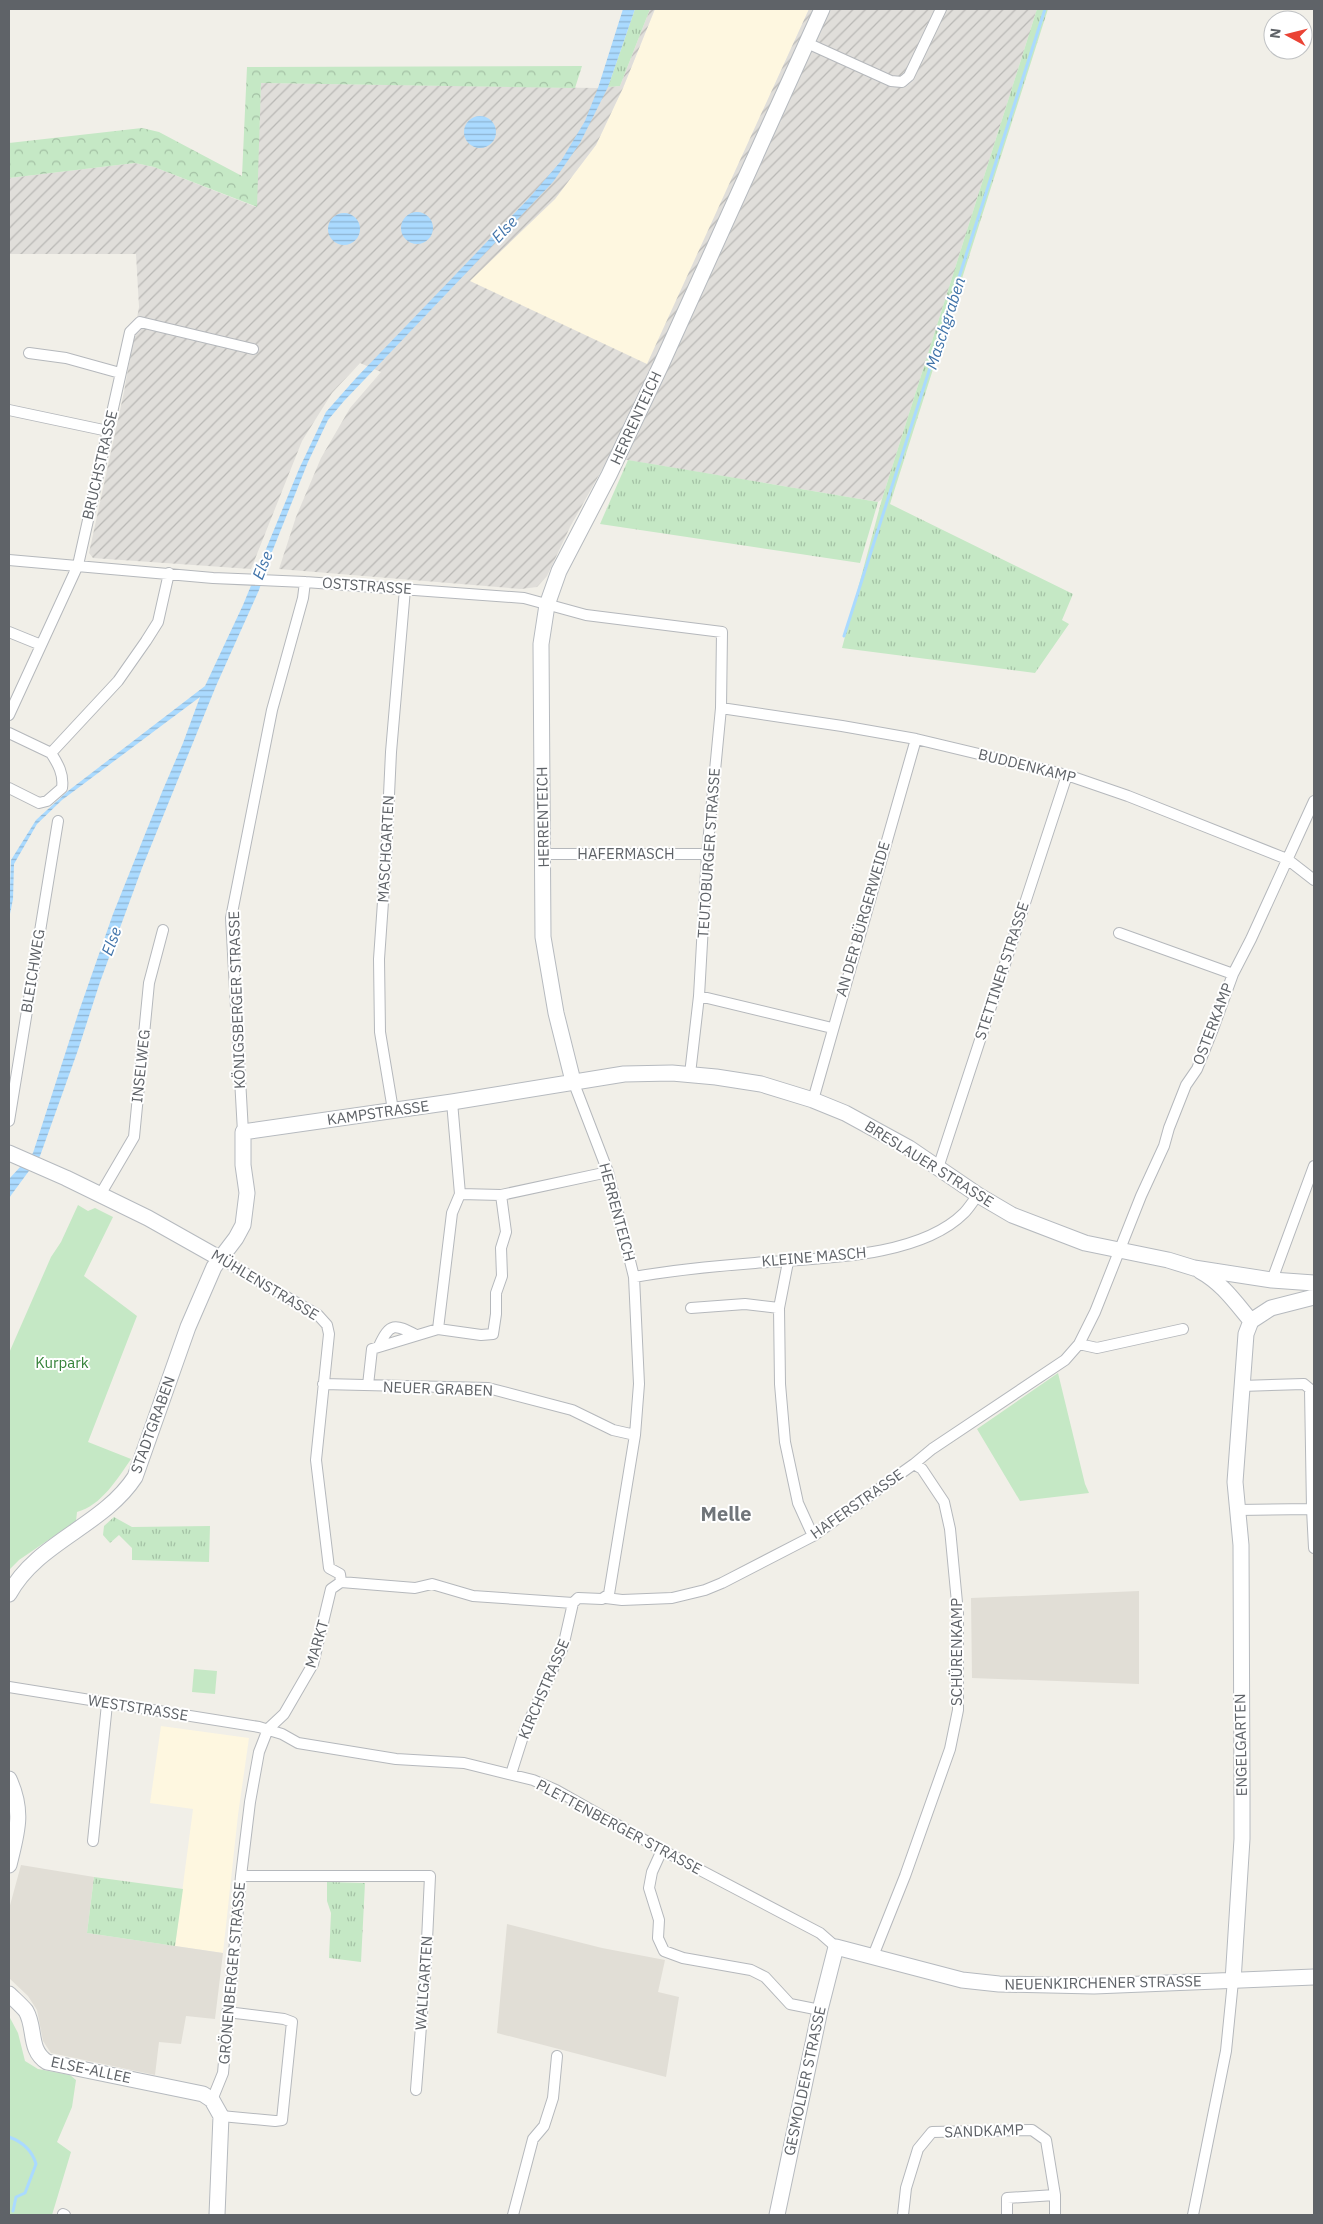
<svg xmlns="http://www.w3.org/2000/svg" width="1323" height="2224" font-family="'IBM Plex Sans',sans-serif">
  <defs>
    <pattern id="industrial-furrows" width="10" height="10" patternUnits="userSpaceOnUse" patternTransform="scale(1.25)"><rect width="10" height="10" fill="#e0deda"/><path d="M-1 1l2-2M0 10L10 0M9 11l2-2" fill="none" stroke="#b9b8b5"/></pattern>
    <pattern id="grass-tufts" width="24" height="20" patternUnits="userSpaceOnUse" patternTransform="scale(1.25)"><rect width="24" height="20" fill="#c5e8c5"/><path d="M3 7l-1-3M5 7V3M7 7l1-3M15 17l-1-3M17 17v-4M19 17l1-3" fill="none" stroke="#a3c0a4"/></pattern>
    <pattern id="forest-crowns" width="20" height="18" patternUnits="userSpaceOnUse" patternTransform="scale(1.25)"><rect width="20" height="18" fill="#c5e8c5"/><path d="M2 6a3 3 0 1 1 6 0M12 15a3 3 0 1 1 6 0" fill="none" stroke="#a3c0a4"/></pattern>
    <pattern id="water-rules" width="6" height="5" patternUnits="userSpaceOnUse" patternTransform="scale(1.25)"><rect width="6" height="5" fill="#aadaff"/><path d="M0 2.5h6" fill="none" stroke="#8eb4d2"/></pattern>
  </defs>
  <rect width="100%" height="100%" fill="#f1efe8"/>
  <path fill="#fef7e0" d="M655,9H809L648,365L469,281L555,199L596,145L623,88Z
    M161,1726L249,1738L238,1815L223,1953L175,1946L193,1809L150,1803Z"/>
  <path fill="url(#industrial-furrows)" d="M650,9H655L623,88L596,145L555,199L470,281L647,364L809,9H1037L882,499L878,502L609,457L570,527L547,576L537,587L521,589L279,569L296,517L321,458L350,408L381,372L360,363L332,393L302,441L251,569L93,558L89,553L124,392L139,307L136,254H9V178L135,163L154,167L256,207L261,83L596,88L620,86Z"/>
  <path fill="#e1ded6" d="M1139,1591V1684L972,1678L971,1598Z
    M21,1865L94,1877L87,1933L223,1953L215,2019L186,2016L181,2044L159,2042L155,2075L51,2053L43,2041L37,2010L28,1996L9,1978V1909Z
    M507,1924L602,1948L665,1960L658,1992L679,1997L666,2077L497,2033Z"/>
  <path fill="url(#grass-tufts)" d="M635,9H650L620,86L608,87Z
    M1037,9H1048L890,504L1073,594L1062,620L1069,624L1035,673L842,648L882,499Z
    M628,460L878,502L860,563L600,524Z
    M114,1517L132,1527L210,1526L209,1562L132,1560V1548L119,1535L110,1543L103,1535L104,1526Z
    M94,1877L183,1889L175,1946L87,1933Z
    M327,1882L365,1883L361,1962L329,1958L331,1913L327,1901Z"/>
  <path fill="url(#forest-crowns)" d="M582,66L575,88L261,83L257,207L154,167L135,163L9,178V143L142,128L159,132L242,176L247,67Z"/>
  <path fill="#c5e8c5" d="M78,1205L88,1211L95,1208L113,1217L84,1276L137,1316L88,1442L131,1459C118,1478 101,1506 77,1512L76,1521L19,1560L9,1570V1353L51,1257L61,1242Z
    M1058,1373L1085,1484L1089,1493L1020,1501L977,1429Z
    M194,1669L217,1671L215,1694L192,1692Z
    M9,2016L18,2033L25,2061L38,2069L70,2075L76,2080L72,2107L57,2142L71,2152L52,2215H9Z"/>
  <path fill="url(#water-rules)" d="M623,9H635L608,87L580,143L553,182L344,401L328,420L308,462L272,552L259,590L216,686L142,868L100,982L78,1050L40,1156L9,1198V1179L33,1153L78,1014L113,914L162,792L183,743L200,697L62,800L37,824L14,864L13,899L9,919L11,860L36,820L68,791L205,686L243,605L299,469L326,412L356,378L530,197L561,161L585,121L598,88Z
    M464 132a16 16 0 1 1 32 0a16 16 0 1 1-32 0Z
    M401 228a16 16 0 1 1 32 0a16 16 0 1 1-32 0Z
    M328 229a16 16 0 1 1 32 0a16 16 0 1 1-32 0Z"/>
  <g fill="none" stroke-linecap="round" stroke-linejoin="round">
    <path stroke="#aadaff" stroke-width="3" d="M844,636L1045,9
      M9,2137C23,2142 32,2150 36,2164L25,2193L16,2197L13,2211"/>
    <g stroke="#b5b8bc" stroke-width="12">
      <path id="street" d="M807,43L891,81L902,82L909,76L941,9
        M29,353L66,358L120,373
        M9,410L108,431
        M9,560L213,578L305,582L524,598L586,615L722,632L721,708L707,854L699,996L690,1074
        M9,632L41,645
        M721,708L842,726L916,739L1067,775L1128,796L1287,859L1314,880
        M9,715L78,565L130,332L140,322L253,349
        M9,733L51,753L118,681L146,641L158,622L169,573
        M9,788L39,803L47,801L62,788C64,774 58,764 51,753
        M544,854H707
        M1119,933L1233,974
        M699,996L832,1028
        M813,1100L916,739
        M393,1110L380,1032L379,959L386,859L391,752L405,589
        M9,1121L58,821
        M243,1132L231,918L272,710L303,598L305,582
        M938,1168L1067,775
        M460,1194L501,1195L608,1172
        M100,1195L134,1137L149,983L163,930
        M219,1258L318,1315L327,1325L329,1334L316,1460L329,1568L340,1574L341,1582L415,1588L432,1584L473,1596L573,1603
        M788,1262L779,1308L780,1384L785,1442L798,1503L813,1536
        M634,1277C674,1270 715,1266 755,1263C816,1258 918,1259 964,1213C969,1208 973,1201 978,1195
        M1272,1280L1314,1166
        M691,1308L745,1304L779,1308
        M438,1329L481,1335L493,1334L496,1314V1293L502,1276L501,1248L506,1232L501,1195
        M1079,1344L1097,1348L1183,1329
        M379,1346C390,1322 395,1324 416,1335
        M323,1384L488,1388L572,1410L613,1430L635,1435
        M368,1385L372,1349L438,1329L452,1213L460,1194L452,1102
        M1241,1386L1304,1384L1310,1389L1312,1509
        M1237,1510L1312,1509L1314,1548
        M606,1598L622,1600L672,1598L705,1590L722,1583L813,1536L914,1464L932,1449L1065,1360L1079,1344L1095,1312L1141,1196L1164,1146L1169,1128L1186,1085L1197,1069L1213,1029L1233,974L1251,939L1314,801
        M573,1603L578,1598L602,1599L609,1594L635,1435L639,1384L634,1277L608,1172L573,1081
        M9,1687L259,1727L282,1734L298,1743L396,1759L464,1763L533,1780L556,1790L662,1850L820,1933L836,1947
        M511,1774L525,1730L563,1647L573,1603
        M93,1841L107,1704
        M662,1850L652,1872L649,1888L659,1920L658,1938L664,1951L683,1958L751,1970L765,1977L790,2004L820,2010
        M241,1876H430L426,1962L416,2090
        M873,1956L905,1876L950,1749L958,1710V1613L950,1529L944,1502L922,1469L914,1464
        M212,2100L223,2073L241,1876L250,1802L259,1752L268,1729L284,1714L313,1664L331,1589L341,1582
        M221,2116L275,2121L282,2120L292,2022L284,2019L227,2012
        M63,2214L65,2215
        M513,2215L533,2139L544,2126L553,2098L557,2056
        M903,2215L906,2188L918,2149L932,2132L1032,2130L1046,2140L1055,2195V2215
        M1007,2215V2198L1055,2195
        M1193,2215L1226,2051L1233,1981"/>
    </g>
    <g stroke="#b6babf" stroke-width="17">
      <path id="secondary" d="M573,1081L556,1013L543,937L541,644L547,605L559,571L609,475L661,365L822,9
        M9,1153L66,1178L148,1218L219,1258
        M1200,1271C1222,1283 1235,1302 1251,1321
        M1251,1321L1271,1308L1314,1297
        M9,1594C37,1542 103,1526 135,1477L188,1327L214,1267L236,1238L243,1225L247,1193L243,1165V1132L452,1102L624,1074L672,1073L716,1077L761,1084L813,1100L845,1113L909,1148L978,1195L1012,1215L1085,1243L1168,1260L1194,1268L1272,1280L1314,1283
        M9,1779C24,1812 17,1832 9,1865
        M1233,1981L1242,1839V1793L1241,1545L1235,1482L1246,1334L1251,1321
        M9,1994C14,1999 21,2005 26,2011C36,2028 28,2050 47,2062L203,2094L212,2100L221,2116L217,2215
        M777,2215L820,2010L836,1947L962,1980L999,1984L1094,1986L1314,1977"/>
    </g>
    <use href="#street" stroke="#fff" stroke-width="10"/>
    <use href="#secondary" stroke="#fff" stroke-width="15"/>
  </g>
  <g text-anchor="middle" stroke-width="4" stroke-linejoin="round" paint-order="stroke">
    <g font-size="15" fill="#5f6368" stroke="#fff">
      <text transform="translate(636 418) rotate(-65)" y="5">HERRENTEICH</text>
      <text transform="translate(100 465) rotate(-77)" y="5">BRUCHSTRASSE</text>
      <text transform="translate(367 586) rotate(4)" y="5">OSTSTRASSE</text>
      <text transform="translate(1027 766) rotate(14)" y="5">BUDDENKAMP</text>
      <text transform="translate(543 817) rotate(-91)" y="5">HERRENTEICH</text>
      <text transform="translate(386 849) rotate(-87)" y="5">MASCHGARTEN</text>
      <text transform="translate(709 853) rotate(-86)" y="5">TEUTOBURGER STRASSE</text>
      <text x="626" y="859">HAFERMASCH</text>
      <text transform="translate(863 919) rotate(-74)" y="5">AN DER BÜRGERWEIDE</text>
      <text transform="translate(33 971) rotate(-81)" y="5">BLEICHWEG</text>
      <text transform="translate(1002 971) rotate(-72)" y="5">STETTINER STRASSE</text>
      <text transform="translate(237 1000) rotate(-92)" y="5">KÖNIGSBERGER STRASSE</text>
      <text transform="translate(1213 1024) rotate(-69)" y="5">OSTERKAMP</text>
      <text transform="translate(141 1066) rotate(-84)" y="5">INSELWEG</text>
      <text transform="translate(378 1113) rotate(-8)" y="5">KAMPSTRASSE</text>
      <text transform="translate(929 1164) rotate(32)" y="5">BRESLAUER STRASSE</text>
      <text transform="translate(617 1212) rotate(75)" y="5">HERRENTEICH</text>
      <text transform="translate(814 1257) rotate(-5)" y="5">KLEINE MASCH</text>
      <text transform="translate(265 1285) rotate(31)" y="5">MÜHLENSTRASSE</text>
      <text transform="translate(438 1389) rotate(2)" y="5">NEUER GRABEN</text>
      <text transform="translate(153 1425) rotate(-70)" y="5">STADTGRABEN</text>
      <text transform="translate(857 1504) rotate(-35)" y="5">HAFERSTRASSE</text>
      <text transform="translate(317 1644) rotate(-74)" y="5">MARKT</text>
      <text transform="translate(957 1652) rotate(-90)" y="5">SCHÜRENKAMP</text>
      <text transform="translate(544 1689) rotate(-67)" y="5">KIRCHSTRASSE</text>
      <text transform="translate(138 1708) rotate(9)" y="5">WESTSTRASSE</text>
      <text transform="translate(1241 1745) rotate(-91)" y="5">ENGELGARTEN</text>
      <text transform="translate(619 1827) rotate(28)" y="5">PLETTENBERGER STRASSE</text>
      <text transform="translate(232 1973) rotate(-85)" y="5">GRÖNENBERGER STRASSE</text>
      <text transform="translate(424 1983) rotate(-86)" y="5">WALLGARTEN</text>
      <text transform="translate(1103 1983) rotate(-1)" y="5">NEUENKIRCHENER STRASSE</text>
      <text transform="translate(91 2070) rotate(12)" y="5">ELSE-ALLEE</text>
      <text transform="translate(805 2081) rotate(-78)" y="5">GESMOLDER STRASSE</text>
      <text transform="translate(984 2131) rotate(-2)" y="5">SANDKAMP</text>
    </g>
    <g font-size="15" fill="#348238" stroke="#fff">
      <text x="62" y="1368">Kurpark</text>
    </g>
    <g font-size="16" font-style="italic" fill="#4174aa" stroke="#fff">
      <text transform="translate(504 229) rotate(-47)" y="6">Else</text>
      <text transform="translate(945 323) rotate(-72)" y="6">Maschgraben</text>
      <text transform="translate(262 565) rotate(-68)" y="6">Else</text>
      <text transform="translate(111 941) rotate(-69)" y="6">Else</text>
    </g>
    <g font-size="20" font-weight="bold" fill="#70757a" stroke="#fff">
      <text x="726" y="1521">Melle</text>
    </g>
  </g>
  <rect width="1323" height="2224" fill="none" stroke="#5f6368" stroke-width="20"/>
  <g transform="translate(1288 35) rotate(277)"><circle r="24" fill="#ffffff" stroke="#bfc1c3"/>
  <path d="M0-4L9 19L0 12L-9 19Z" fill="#ea4335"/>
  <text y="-8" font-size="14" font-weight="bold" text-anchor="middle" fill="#5f6368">N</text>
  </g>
</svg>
